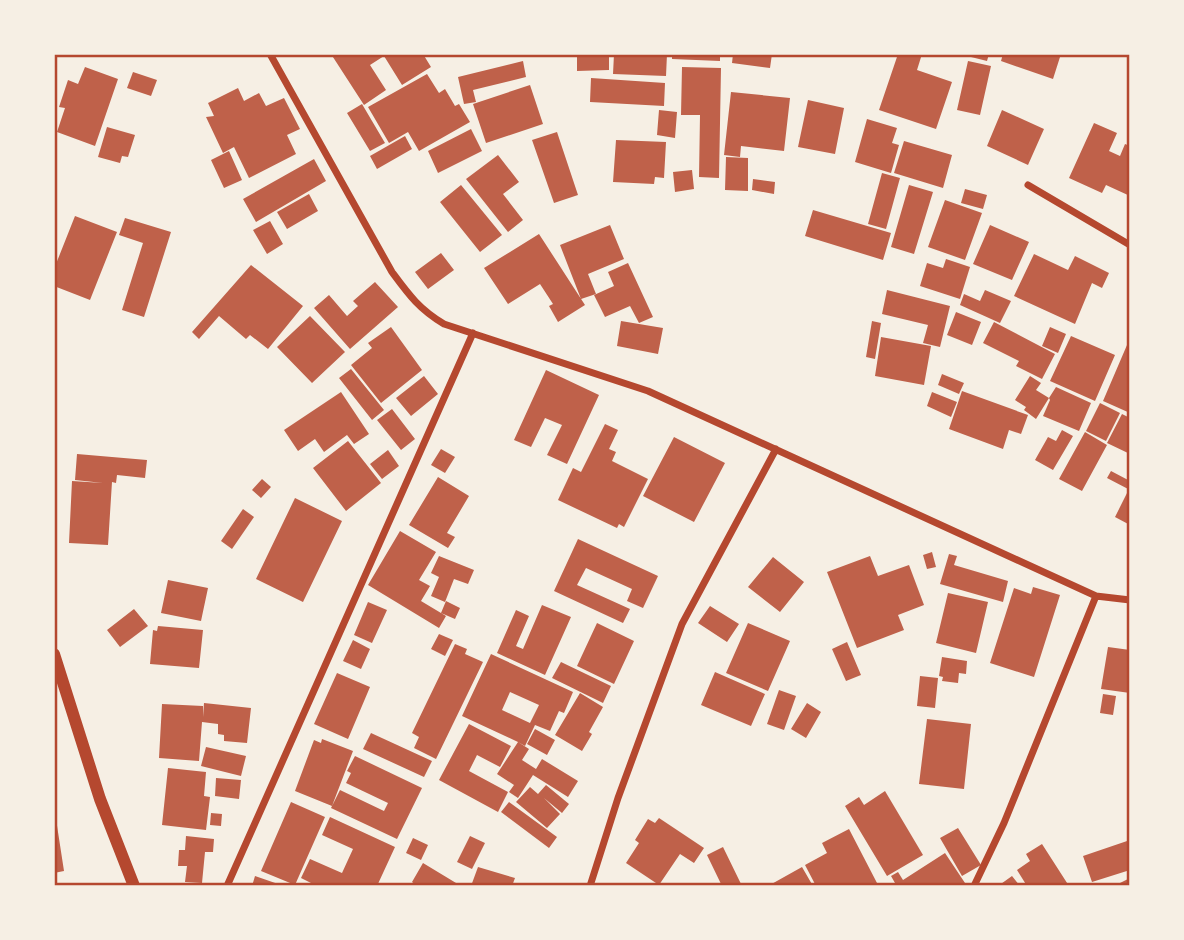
<svg xmlns="http://www.w3.org/2000/svg" width="1184" height="940" font-family="Arial,sans-serif">
  <rect width="100%" height="100%" fill="#f6efe4"/>
  <path fill="#bf614a" fill-rule="evenodd" d="M331,54H423L431,67L402,85L384,56L370,65L386,90L364,105Z
    M577,54H609V70L577,71Z
    M614,54H667L666,76L613,74Z
    M672,54H720V61L672,59Z
    M733,54H772L770,68L732,63Z
    M898,54H922L917,70L952,82L936,129L879,110Z
    M972,54H989L987,61L971,57Z
    M1003,54H1054L1060,57L1053,79L1001,61Z
    M523,61L526,77L473,90L476,102L464,104L458,77Z
    M968,61L991,66L980,115L957,110Z
    M85,67L118,79L95,146L57,132L65,108L59,107L68,80L78,84Z
    M682,67L721,68L719,178L699,177L700,115H681Z
    M133,72L157,80L151,96L127,88Z
    M427,74L439,93L445,89L455,106L459,104L470,122L419,151L408,132L389,143L368,107Z
    M591,78L665,83L664,106L590,102Z
    M530,85L543,124L486,143L473,104Z
    M238,88L244,101L259,93L266,106L284,98L300,129L287,135L296,154L249,178L234,147L223,153L206,117L214,116L208,103Z
    M731,92L790,98L784,151L741,146L740,157L724,155Z
    M808,100L844,108L835,154L798,147Z
    M362,104L385,143L370,151L347,113Z
    M659,110L677,112L675,138L657,135Z
    M1002,110L1044,129L1028,165L987,146Z
    M867,119L897,128L892,143L899,145L891,173L855,162Z
    M1094,123L1117,133L1109,151L1120,156L1125,144L1130,146V196L1106,185L1102,193L1069,178Z
    M107,127L135,135L128,157L122,156L120,163L98,157Z
    M471,129L482,151L438,173L428,151Z
    M557,132L578,195L554,203L532,140Z
    M405,136L412,149L377,169L370,156Z
    M616,140L666,142L664,178L655,177L654,184L613,182Z
    M904,141L952,155L943,188L894,173Z
    M229,151L242,180L224,188L211,160Z
    M498,155L519,182L503,194L523,220L508,232L466,179Z
    M726,157L748,158V191L725,190Z
    M314,159L326,181L256,222L243,199Z
    M692,170L694,189L675,192L673,172Z
    M882,173L900,178L886,229L868,224Z
    M753,179L775,182L774,194L752,190Z
    M461,185L502,235L480,252L440,202Z
    M909,185L933,192L914,254L891,247Z
    M965,189L987,195L983,209L961,203Z
    M309,194L318,211L287,229L277,212Z
    M945,200L982,213L965,260L928,247Z
    M813,210L891,233L883,260L805,236Z
    M75,216L117,232L90,300L54,286V269Z
    M125,218L171,232L144,317L122,310L143,243L119,235Z
    M270,221L283,244L267,254L253,230Z
    M610,225L624,259L588,274L596,294L581,299L560,245Z
    M990,225L1029,242L1012,280L973,264Z
    M539,234L585,305L558,322L549,306L553,304L540,284L508,304L484,268Z
    M441,253L454,270L428,289L415,272Z
    M1034,254L1068,270L1075,256L1109,273L1102,288L1092,283L1075,324L1014,296Z
    M946,259L970,267L960,299L920,286L927,263L943,268Z
    M628,263L653,317L639,323L630,306L605,317L594,295L614,286L608,272Z
    M251,265L303,306L268,349L250,335L246,339L219,316L199,339L192,332Z
    M375,282L398,307L350,349L314,308L329,295L347,316L358,306L353,301Z
    M887,290L950,306L940,347L923,343L928,325L882,314Z
    M985,290L1011,301L1000,323L960,305L964,294L980,301Z
    M956,312L981,322L972,345L947,335Z
    M310,316L345,352L312,383L277,347Z
    M621,321L663,328L658,354L617,346Z
    M872,321L881,323L875,359L866,357Z
    M994,322L1055,354L1042,379L1016,366L1019,361L983,343Z
    M391,327L422,370L381,403L351,365L372,348L368,343Z
    M1050,327L1066,334L1058,353L1042,346Z
    M1071,336L1115,355L1095,401L1050,381Z
    M881,337L931,346L924,385L875,376Z
    M1130,338V413L1103,401Z
    M351,369L384,410L372,420L339,378Z
    M546,370L599,395L567,464L547,455L562,425L545,418L531,447L514,440Z
    M942,374L964,383L959,394L938,385Z
    M424,376L438,394L411,416L396,398Z
    M1030,376L1041,383L1036,390L1049,398L1056,387L1091,403L1079,431L1043,416L1050,400L1049,398L1036,419L1024,410L1026,407L1015,400Z
    M962,391L1028,415L1021,434L1009,430L1003,449L949,429Z
    M341,392L369,434L354,444L347,435L324,452L315,439L298,451L284,430Z
    M932,392L957,402L951,417L927,406Z
    M1100,403L1120,413L1106,441L1086,431Z
    M392,409L415,439L401,450L377,420Z
    M1122,414L1130,418V454L1107,443Z
    M605,424L618,430L609,449L616,452L612,461L648,479L624,527L619,524L617,528L558,500L573,468L581,472Z
    M1062,430L1073,436L1053,470L1035,460L1048,437L1056,441Z
    M1085,432L1107,445L1082,491L1059,479Z
    M674,437L725,463L694,522L643,496Z
    M348,441L381,483L346,511L313,468Z
    M441,449L455,457L445,473L431,465Z
    M388,450L399,466L382,479L370,464Z
    M77,454L147,460L145,478L117,475L116,483L112,482L108,545L69,543L72,481L103,483L75,480Z
    M1111,471L1130,481V490L1107,478Z
    M438,477L469,496L447,533L455,537L448,548L409,525Z
    M262,479L271,487L261,498L252,490Z
    M1127,493L1130,495V525L1115,517Z
    M295,498L342,521L303,602L256,579Z
    M243,509L254,517L232,549L221,541Z
    M400,531L436,552L419,580L430,586L421,601L446,616L439,628L368,585Z
    M578,539L658,576L643,608L627,601L632,589L586,568L577,585L630,609L623,623L554,591Z
    M932,552L936,567L927,569L923,555Z
    M949,554L957,556L954,565L1008,581L1003,602L940,584Z
    M439,556L474,570L468,584L454,579L445,602L431,596L439,577L431,573Z
    M870,556L878,576L909,565L924,605L898,615L904,630L857,648L827,572Z
    M773,557L804,582L780,612L748,587Z
    M168,580L208,588L201,621L161,613Z
    M1033,587L1060,595L1034,677L990,663L1014,588L1031,594Z
    M948,593L988,602L976,653L936,643Z
    M446,601L460,608L455,619L441,613Z
    M368,602L387,610L372,643L354,635Z
    M542,605L571,617L545,675L497,653L516,610L529,616L516,646L523,649Z
    M710,606L739,624L727,642L698,623Z
    M134,609L148,626L120,647L107,630Z
    M597,623L634,641L614,684L577,666Z
    M748,623L790,641L768,691L726,673Z
    M158,626L203,630L199,668L150,664L153,630L157,631Z
    M439,634L453,640L445,656L431,649Z
    M353,640L370,649L361,669L343,661Z
    M847,642L861,675L846,681L832,649Z
    M455,644L467,649L465,654L483,662L436,759L414,748L419,737L412,733Z
    M1108,647L1130,650V693L1101,689Z
    M491,654L573,692L564,713L559,711L550,731L535,725L525,746L518,742L529,749L522,760L536,769L542,759L578,781L568,797L533,775L518,798L509,792L514,785L497,774L518,742L462,716ZM510,692L539,705L530,723L502,710Z
    M942,657L967,661L966,674L959,673L958,683L942,681L943,677L939,676Z
    M561,662L611,686L603,703L552,678Z
    M715,672L765,694L751,726L701,705Z
    M337,673L370,687L348,739L314,724Z
    M920,676L938,678L935,708L917,706Z
    M779,690L796,696L784,730L767,724Z
    M580,693L603,707L589,732L592,734L582,751L555,735Z
    M1103,694L1116,696L1113,715L1100,713Z
    M204,703L251,708L247,743L224,741V735L218,734V724L202,722L199,761L159,758L162,704L203,706V717Z
    M807,703L821,712L806,738L791,729Z
    M927,719L971,724L964,789L919,784Z
    M469,724L511,746L500,767L477,755L469,771L508,792L498,812L439,780Z
    M535,729L555,740L547,755L527,744Z
    M371,733L432,761L424,777L363,749Z
    M322,739L353,751L332,806L295,791L314,740L321,743Z
    M206,747L246,756L241,776L201,766Z
    M355,756L422,788L397,839L331,808L340,790L384,811L388,803L346,783L351,773L347,771Z
    M168,768L206,772L204,796L210,797L206,830L162,825Z
    M216,778L241,780L239,799L215,796Z
    M546,785L569,804L562,813L544,798L560,814L547,828L516,802L530,787L538,794Z
    M885,791L923,855L887,876L845,806L859,797L864,805Z
    M291,802L325,817L295,885L261,871Z
    M509,802L557,837L549,848L501,812Z
    M211,813L222,814L221,826L210,825Z
    M330,817L395,847L377,886H317L301,878L310,859L342,873L353,849L322,835Z
    M659,818L704,848L694,863L680,854L659,885L626,863L639,843L635,840L648,819L655,823Z
    M56,819L64,871L54,873V820Z
    M958,828L981,865L962,876L940,838Z
    M849,829L877,883L871,886H816L805,865L827,853L822,843Z
    M186,836L214,839L213,852H205L202,883L185,882L187,866H178L179,850H185Z
    M470,836L485,843L472,869L457,862Z
    M413,838L428,845L421,860L406,853Z
    M1130,840V870L1092,882L1083,856Z
    M1042,844L1069,886H1027L1017,870L1030,861L1026,854Z
    M723,847L742,886H722L707,855Z
    M945,853L965,883L960,886H892L895,883L891,876L898,872L903,880Z
    M423,863L461,886H417L412,882Z
    M478,867L515,878L512,886H471Z
    M802,867L813,886H768Z
    M255,876L281,885V886H252Z
    M1012,876L1020,886H998Z
    M1130,878V886H1114Z"/>
  <g fill="none" stroke-linecap="round" stroke-linejoin="round">
    <path stroke="#b5482f" stroke-width="7" d="M270,54L392,272C409,295 419,309 444,324L648,391L1096,596L1130,600
      M1028,185L1130,245
      M227,886L473,333
      M590,886L618,798L682,624L776,449
      M974,886L1004,823L1096,596"/>
    <path stroke="#b5482f" stroke-width="12" d="M54,654L100,799L134,886"/>
  </g>
  <rect width="1184" height="940" fill="none" stroke="#f6efe4" stroke-width="112"/>
  <rect x="56" y="56" width="1072" height="828" fill="none" stroke="#b5482f" stroke-width="2.5"/>
</svg>
